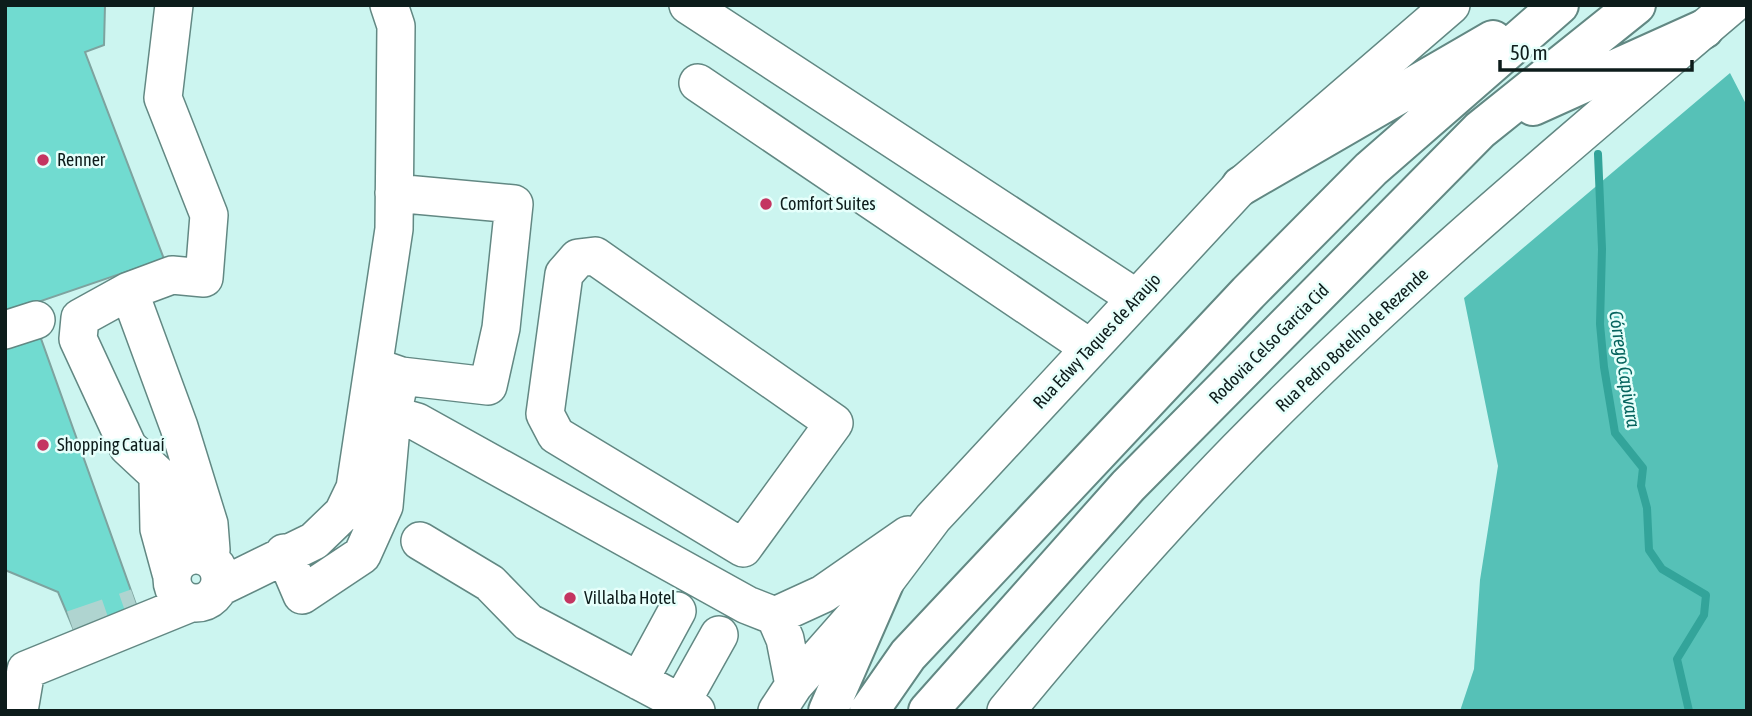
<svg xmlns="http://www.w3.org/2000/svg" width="1752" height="716" font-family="'Asap Condensed',sans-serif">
  <rect width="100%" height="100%" fill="#ccf5f0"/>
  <path fill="#56c1b7" d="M1730,73L1747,106V711H1460L1474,669L1480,580L1498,466L1464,298Z"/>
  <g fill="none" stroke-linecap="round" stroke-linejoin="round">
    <path stroke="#33a49a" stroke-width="8" d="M1598,154L1602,249L1600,324L1604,367L1615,433L1643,468L1641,486L1647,508L1649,550L1662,569L1706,595L1704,615L1677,659L1689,711"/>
  </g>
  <path fill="#71dbd0" stroke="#7da39f" stroke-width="2" d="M5,5H105L104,45L85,52L164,259L29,305L139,613L76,635L58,592L5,570Z"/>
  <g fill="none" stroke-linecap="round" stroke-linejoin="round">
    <path stroke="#afd4d0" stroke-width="37" stroke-dasharray="37 18" stroke-linecap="butt" d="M73,629L137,607"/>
    <g stroke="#628883" stroke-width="40">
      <path id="minor" d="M174,5L163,98L209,215L204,278L172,275L129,291L80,318L78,339L128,447L158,475L202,555
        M688,5L1136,298
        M698,83L1090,348
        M595,256L834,423L743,548L556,435L545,414L564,274L578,258Z
        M129,291L179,427L209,524L211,550
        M5,330L36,320
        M375,367L401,376L488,386L501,328L514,204L394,193
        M368,408L417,422L747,605L775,616L785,639L794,685
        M158,480L159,529L171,573
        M420,541L490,583L528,622L696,711
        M284,553L302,595L362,555L384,506L392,416L397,392
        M172 579a24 24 0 1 1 48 0a24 24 0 1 1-48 0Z
        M220,587L314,541L343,513L355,488L394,229L396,26L389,5
        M775,616L823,594L908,535
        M639,681L677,611
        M681,703L719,635
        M19,711L26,670L188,604
        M777,711L794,685L884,583L933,518L1241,186L1451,5
        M1006,711C1080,621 1156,533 1237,450C1392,291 1563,149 1732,5"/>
    </g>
    <g stroke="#628883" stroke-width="42">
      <path id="highway" d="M1533,106L1704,29
        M1241,186L1493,40
        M828,711L884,583
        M869,711L908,655L1248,293L1371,169L1559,5
        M928,711L1128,486L1480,130L1636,5"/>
    </g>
    <use href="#minor" stroke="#fff" stroke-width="37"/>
    <use href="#highway" stroke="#fff" stroke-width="38"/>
  </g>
  <g fill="#c43561" stroke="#e6fffb" stroke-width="2.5">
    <circle cx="43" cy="160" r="7"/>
    <circle cx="766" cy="204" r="7"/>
    <circle cx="43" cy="445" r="7"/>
    <circle cx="570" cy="598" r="7"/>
  </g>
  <g text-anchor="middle" stroke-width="5" stroke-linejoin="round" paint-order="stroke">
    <g font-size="18" fill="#0d1c1b" stroke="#e6fffb" text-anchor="start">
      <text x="57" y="166">Renner</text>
      <text x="780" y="210">Comfort Suites</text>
      <text x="57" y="451">Shopping Catuaí</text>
      <text x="584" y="604">Villalba Hotel</text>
    </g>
    <g font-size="18" fill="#0d1c1b" stroke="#e6fffb">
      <text transform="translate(1352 340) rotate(-43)" y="6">Rua Pedro Botelho de Rezende</text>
      <text transform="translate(1097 341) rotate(-47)" y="6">Rua Edwy Taques de Araujo</text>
      <text transform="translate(1269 344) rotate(-45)" y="6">Rodovia Celso Garcia Cid</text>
    </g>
    <g font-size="19" font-style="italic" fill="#06645e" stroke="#e6fffb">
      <text transform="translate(1625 369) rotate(81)" y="7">Córrego Capivara</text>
    </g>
  </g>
  <rect width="1752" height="716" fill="none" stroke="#0d1c1b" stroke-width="14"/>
  <path d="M1500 60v10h192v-10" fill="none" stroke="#0d1c1b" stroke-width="3.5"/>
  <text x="1510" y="60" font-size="21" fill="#0d1c1b" stroke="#e6fffb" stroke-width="5" paint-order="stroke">50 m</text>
</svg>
